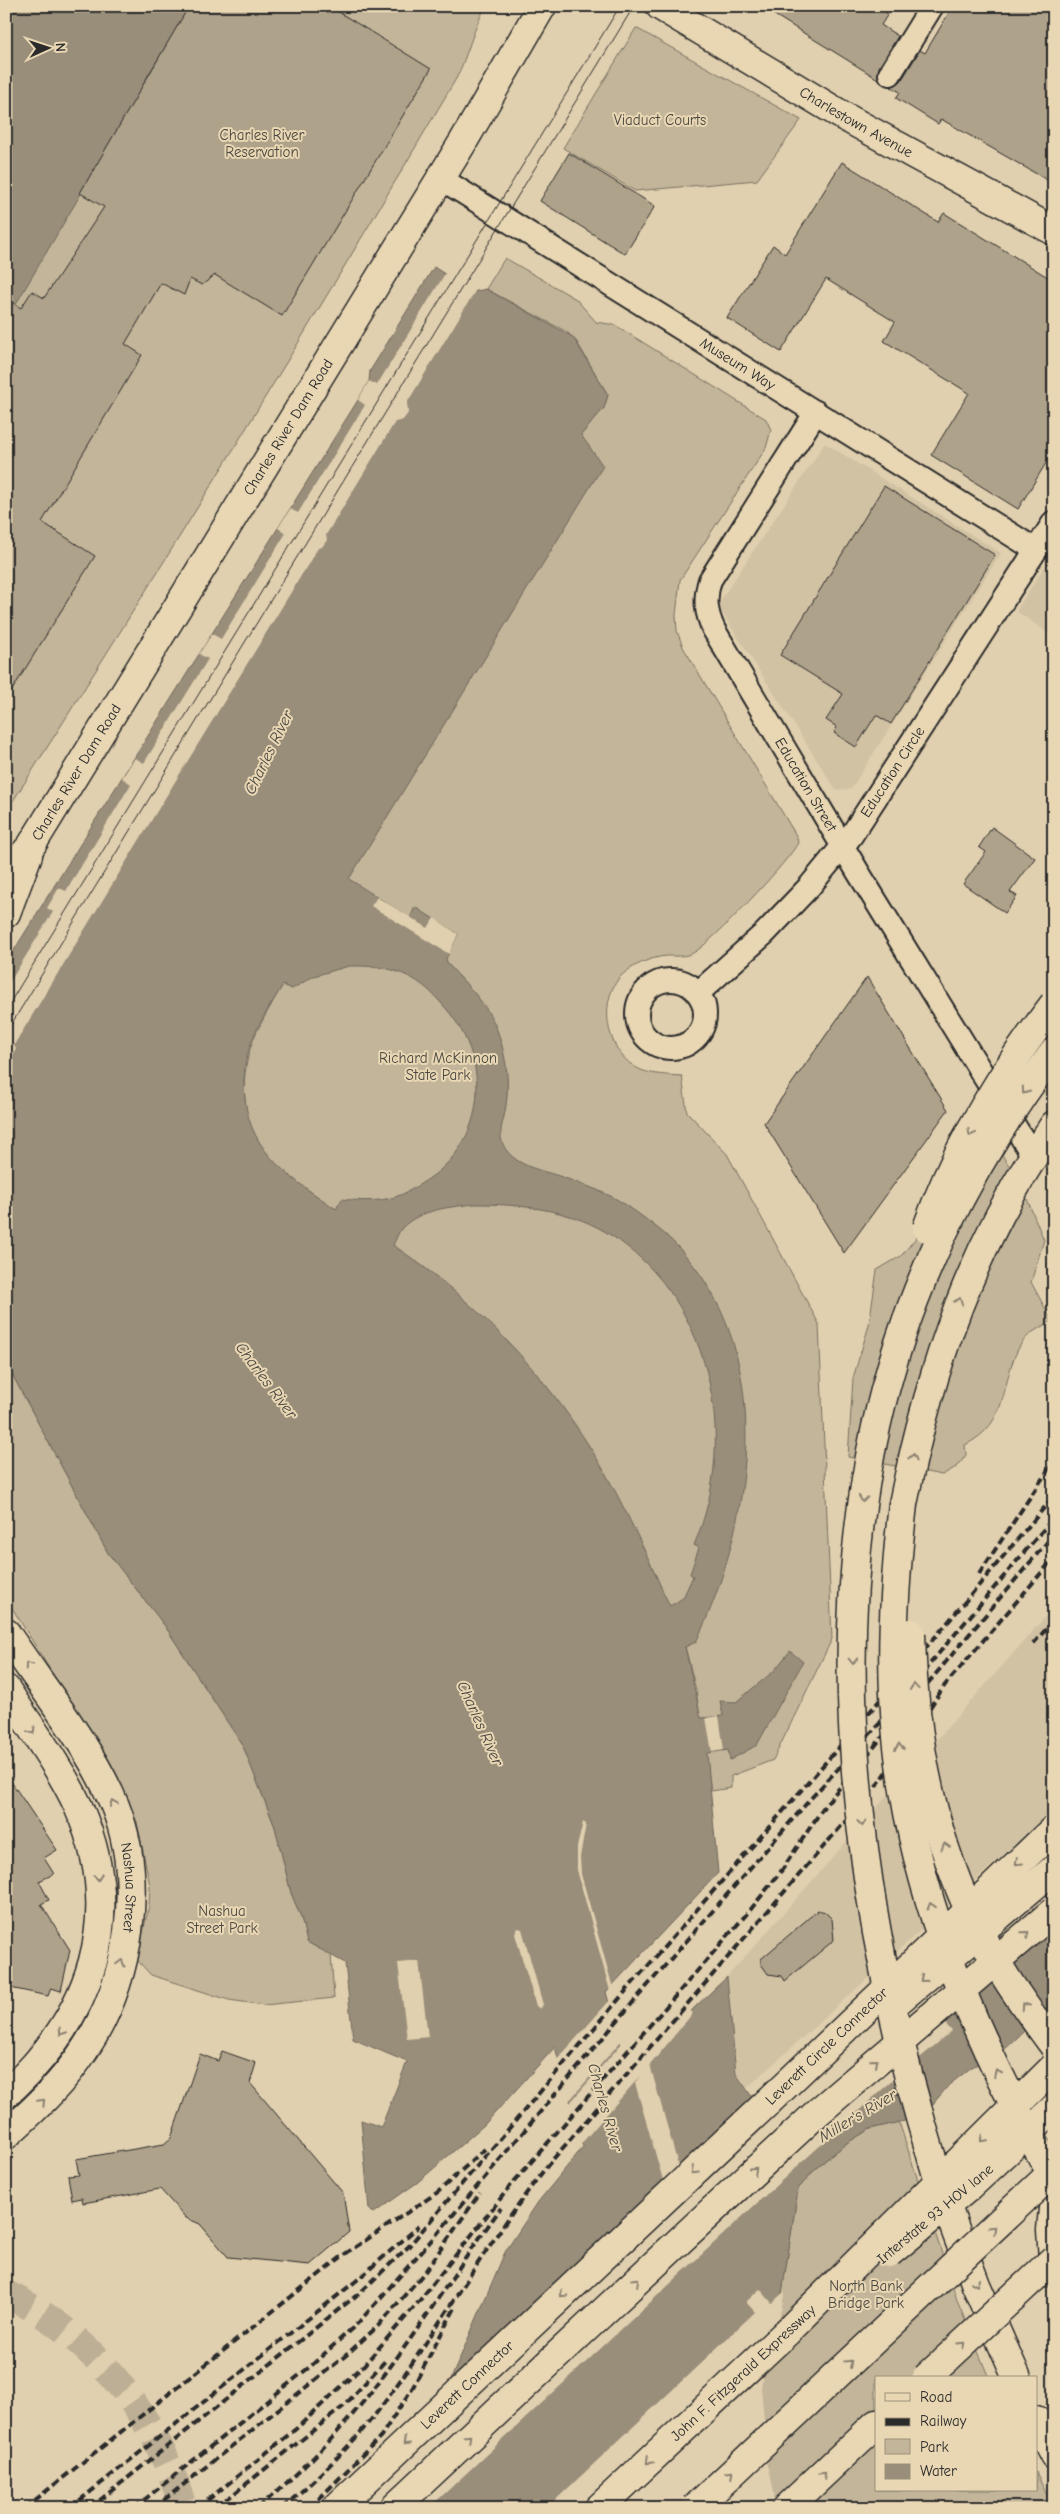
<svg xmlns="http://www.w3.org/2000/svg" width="1060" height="2514" font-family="'Comic Neue',sans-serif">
  <rect width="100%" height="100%" fill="#e1d0af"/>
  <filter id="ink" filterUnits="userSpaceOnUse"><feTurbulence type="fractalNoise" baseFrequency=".02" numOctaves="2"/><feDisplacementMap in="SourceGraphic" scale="10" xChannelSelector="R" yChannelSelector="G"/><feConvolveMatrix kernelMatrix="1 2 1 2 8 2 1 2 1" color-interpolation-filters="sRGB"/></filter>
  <g filter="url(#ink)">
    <path fill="#d2c2a4" d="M825,443L1001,553L851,789L836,790L719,608L722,598Z
      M1054,551V637L1016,611Z
      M1054,1607V1809L746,2089L736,2074L734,2062L727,1977Z"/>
    <path fill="#c3b599" stroke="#777062" d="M191,6H486C473,29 468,54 457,77C311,325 161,570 6,812V305L79,195L148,75Z
      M636,28L801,120L757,180L635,191L563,148Z
      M505,258L576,299L596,322L615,325L761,416L766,419L771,430L766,448L680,580L676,615L677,631L683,647L797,837L798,843C788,862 711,944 693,953C685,957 676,956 667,956C651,957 630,966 619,978C597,1006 608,1056 641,1070C654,1075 668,1075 682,1076L687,1112L727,1154L819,1324L832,1639L773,1760L731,1776V1788L711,1791L696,1690L685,1646L336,1209C315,1195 293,1181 274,1164C239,1129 237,1074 257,1031L581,435L604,408L608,395L577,342L567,332L486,289Z
      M994,1143L1020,1182L1044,1240L1031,1282L1052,1321C1041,1327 1028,1333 1021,1344C999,1380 1012,1422 965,1445L966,1455L958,1466L942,1475L848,1457L853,1378L869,1325L877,1270L901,1256Z
      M6,1363L108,1553L165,1626L243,1746L275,1827L291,1893L301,1917L307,1942L331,1954L334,1998L264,2005L229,2000L151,1975L137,1960L149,1905L150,1886L137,1822L122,1787L6,1598Z
      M899,2122L958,2303L989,2378H876V2490H1036V2472L1054,2508H773L765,2464L759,2388L780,2306L798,2189L817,2167L847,2143L870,2129Z"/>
    <path fill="#998e7a" stroke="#6d665a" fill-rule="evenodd" d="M6,6H191L148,75L135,102L13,309L6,305Z
      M434,267L472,292L486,289L573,337L608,395L604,408L581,435L603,466L349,879L410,918L415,907L458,934L446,959L448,964C474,993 494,1009 503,1050C508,1069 509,1092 505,1111C504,1119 500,1128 501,1136C501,1141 504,1147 507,1151C521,1168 542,1170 562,1177C584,1185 607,1192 626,1205C648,1220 670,1236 686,1256C777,1362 751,1527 696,1642L685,1647L701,1718L723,1716L720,1701L736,1702L774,1671L790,1651L803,1662L757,1745L730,1760L728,1750L707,1753L718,1873L606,1992L631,2082L694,2008L727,1977L736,2074L755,2101L774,2120H791L956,1980L992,1941L1007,1931L1022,1925L1054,1921V2003L1002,2052L972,2067L949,2085L932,2105L909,2120L870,2129L847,2143L817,2167L798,2189L780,2306L759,2388L773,2508H396L505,2252L538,2202L583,2147L555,2047L484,2125L418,2182L374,2213L369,2210L361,2120L381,2127L407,2062L353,2039L345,1963L307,1942L301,1917L291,1893L275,1827L243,1746L165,1626L108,1553L6,1363V963L358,400L369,381L370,371ZM349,966C366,966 383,966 398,972C416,978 429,989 441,1003C493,1057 490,1143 422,1183C414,1188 405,1194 395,1197C378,1202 360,1201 342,1199L336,1209C294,1180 250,1154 245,1098C243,1083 244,1064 249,1049C256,1026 271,1005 283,985L292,989L314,976ZM475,1204C518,1204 567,1209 604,1231C710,1293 741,1437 694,1545L699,1548L690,1574L693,1576L683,1598L670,1606C662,1591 656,1574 648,1558C637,1534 625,1510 613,1487C560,1388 485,1307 393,1245C396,1240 398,1232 402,1228C420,1209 451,1207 475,1204Z"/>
    <path fill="#e1d0af" d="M446,272L473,289L477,288L407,403L408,413L403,420L395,422L326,535L327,540L322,547L318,548L14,1045L16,1049L11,1057L6,1058V988L53,912L47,908L59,888L66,891L131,784L122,778L135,758L144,763L208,659L199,654L212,634L221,639L286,533L278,528L290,509L298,513L365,405L358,400L369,381L377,385Z
      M377,897L428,928L434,918L458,934L449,954L371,906Z
      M719,1716L724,1750L712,1752L706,1718Z
      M583,1822L586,1824L580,1857L581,1874L613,1988L610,1991L577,1870V1847Z
      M518,1928L522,1929L543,2005L540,2009L536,2006L515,1934Z
      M419,1961L428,2037L407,2039L398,1963Z
      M611,1999L622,2040L568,2102L556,2061Z
      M689,2010L693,2013L650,2065L680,2172L665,2187L635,2083L641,2075L580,2145L569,2104L623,2042L632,2077Z
      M933,2011L952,2031L885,2087L770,2191L429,2508H394L409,2466L423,2436L768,2115L782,2119L807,2112Z
      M760,2289L772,2303L785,2291L778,2324L766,2358L761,2388L768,2463L774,2493L775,2508H547L755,2312L746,2302Z"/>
    <path fill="#afa28a" stroke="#2b2b2b" d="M189,6H329L431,69L282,316L215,275L202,285L190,279L184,295L161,283L125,344L142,355L42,522L95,556L6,700V299L21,308L32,291L44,298L104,207L80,193Z
      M760,6H876L888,14L881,25L898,36L879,67L878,79Z
      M953,6H1054V184L941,119L938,124L896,98L900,92L891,87L901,81L920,50L925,53Z
      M569,153L655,206L625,254L540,201Z
      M842,162L938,222L944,213L1054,281V450L1018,509L931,455L969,393L884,341L895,322L826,279L781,352L727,318L773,245L785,254Z
      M884,486L995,555L891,724L876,715L856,747L834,733L837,727L826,720L843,694L780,655Z
      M992,827L1035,858L1010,892L1017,896L1005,913L963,884L986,852L979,847Z
      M867,977L948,1110L844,1253L764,1123Z
      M6,1774L57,1850L44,1858L54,1874L39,1881L49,1900L41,1904L70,1950L61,1991L51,1988L48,1996L6,1987Z
      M818,1910L825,1912L832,1919L834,1940L785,1981L782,1976L768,1974L761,1964V1959Z
      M222,2051L256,2063L250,2083L343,2193L349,2232L310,2265L228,2257L200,2224L186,2218L160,2189L83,2203L82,2198L72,2200L68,2176L79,2175L76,2159L164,2144L171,2138L200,2054L218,2061Z"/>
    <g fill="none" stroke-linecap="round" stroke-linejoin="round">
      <path stroke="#bdaf95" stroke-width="28" stroke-dasharray="28 14" stroke-linecap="butt" d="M6,2294C92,2334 158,2417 183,2508"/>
      <g stroke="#2b2b2b" stroke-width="26">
        <g id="street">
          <path d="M890,74L932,6"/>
          <path id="s1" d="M440,178L1036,550"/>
          <path id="s2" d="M816,412L710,580C704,599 706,613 714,630L858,872L1030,1151"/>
          <circle cx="671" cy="1014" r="34"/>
          <path id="s3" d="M698,993L765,933L809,887L851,836L1054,522"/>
        </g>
      </g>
      <g stroke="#2b2b2b" stroke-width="31">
        <g id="primary">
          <path id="s4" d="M660,6L845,117L1054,231"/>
          <path id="s5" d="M6,1633C43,1689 89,1744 115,1806C145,1882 130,1981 85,2049C64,2082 35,2109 6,2135"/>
          <path d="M6,1689C30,1727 59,1765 78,1806C127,1917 92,2016 6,2094"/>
        </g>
      </g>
      <g stroke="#2b2b2b" stroke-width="31">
        <g id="highway">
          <path id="s6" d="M6,874L31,846L463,142L542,6"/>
          <path d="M6,913L28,855"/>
          <path d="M903,1504C931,1364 973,1243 1054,1125"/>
          <path d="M1054,2198L1051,2230L1054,2273"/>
          <path d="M952,2221L976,2285L1017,2378"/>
          <path d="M1036,2420L1054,2455"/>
          <path id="s7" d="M336,2508L768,2102"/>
          <path d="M394,2508L600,2315"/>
          <path d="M599,2508L787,2332"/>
          <path d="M787,2508L876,2424"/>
        </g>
      </g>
      <use href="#street" stroke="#e9d7b4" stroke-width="22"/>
      <use href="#primary" stroke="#e9d7b4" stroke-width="28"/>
      <use href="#highway" stroke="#e9d7b4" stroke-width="28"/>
      <path stroke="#2b2b2b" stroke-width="1" d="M6,1009L620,6
        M6,1033L634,6"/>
      <path stroke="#2b2b2b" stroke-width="4" stroke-dasharray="8 4" stroke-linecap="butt" d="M979,1574L1054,1461
        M1033,1644L1054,1620
        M25,2508L345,2254L438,2192L487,2147
        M70,2508L356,2281L419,2226
        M90,2508L362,2291L409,2246L625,1992L943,1628L1054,1496
        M134,2508L312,2365L359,2322L436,2235L635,2000L813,1796L879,1724L1054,1517
        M154,2508L344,2357L378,2326L424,2273L480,2193
        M198,2508L297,2428L364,2365L416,2305L512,2184L751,1909L782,1870L825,1805L1054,1534
        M216,2508L344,2406L385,2361
        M258,2508C287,2483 315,2458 340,2429C401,2361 447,2281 501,2208
        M282,2508C317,2479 350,2447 378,2411C438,2331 486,2243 548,2165L882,1779L945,1685L1054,1558
        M310,2508L381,2436L413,2387L456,2306"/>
      <g stroke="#2b2b2b" stroke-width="31" stroke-linecap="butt">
        <g id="highway-bridge">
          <path d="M927,1228C955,1148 1002,1072 1054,1004"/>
          <path d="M903,1504C896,1567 891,1630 894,1693C901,1870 968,2027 1054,2178"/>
          <path d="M911,1633C913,1729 930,1827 971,1914C992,1961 1023,2004 1054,2046"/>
          <path d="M899,2000L1054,1869"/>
          <path id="s8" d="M768,2102L1054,1829"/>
          <path d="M952,2221C869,1975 819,1685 876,1427C906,1291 969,1163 1054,1052"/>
          <path d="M889,2253L970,2186L1054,2108"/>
          <path d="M600,2315L818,2112L1054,1911"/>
          <path d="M787,2332L1054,2067"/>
          <path d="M926,2378L1054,2259"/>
          <path d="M695,2508L1054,2171"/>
        </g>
      </g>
      <use href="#highway-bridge" stroke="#e9d7b4" stroke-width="28"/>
    </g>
    <defs><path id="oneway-chevron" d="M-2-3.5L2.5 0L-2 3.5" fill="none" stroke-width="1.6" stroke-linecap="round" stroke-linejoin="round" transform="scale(1.25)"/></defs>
    <g stroke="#8a8170">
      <use href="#oneway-chevron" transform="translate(1025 1091) rotate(125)"/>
      <use href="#oneway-chevron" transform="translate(971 1133) rotate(118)"/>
      <use href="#oneway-chevron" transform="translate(959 1301) rotate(-67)"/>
      <use href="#oneway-chevron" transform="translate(913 1457) rotate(-77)"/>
      <use href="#oneway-chevron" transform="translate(863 1499) rotate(98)"/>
      <use href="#oneway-chevron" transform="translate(853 1661) rotate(89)"/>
      <use href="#oneway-chevron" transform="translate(28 1665) rotate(-124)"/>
      <use href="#oneway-chevron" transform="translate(914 1687) rotate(-95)"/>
      <use href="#oneway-chevron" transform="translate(32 1731) rotate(58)"/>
      <use href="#oneway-chevron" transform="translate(899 1747) rotate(-97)"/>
      <use href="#oneway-chevron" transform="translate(113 1803) rotate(-113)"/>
      <use href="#oneway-chevron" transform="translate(862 1823) rotate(83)"/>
      <use href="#oneway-chevron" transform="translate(945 1846) rotate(-108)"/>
      <use href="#oneway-chevron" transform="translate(1018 1862) rotate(137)"/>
      <use href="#oneway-chevron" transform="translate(98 1877) rotate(83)"/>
      <use href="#oneway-chevron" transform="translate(931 1906) rotate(-107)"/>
      <use href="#oneway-chevron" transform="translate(1026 1934) rotate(-40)"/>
      <use href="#oneway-chevron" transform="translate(121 1963) rotate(-75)"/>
      <use href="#oneway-chevron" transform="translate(923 1979) rotate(140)"/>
      <use href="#oneway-chevron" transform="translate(1025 2006) rotate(-125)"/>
      <use href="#oneway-chevron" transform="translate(62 2032) rotate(123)"/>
      <use href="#oneway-chevron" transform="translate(875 2062) rotate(-41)"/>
      <use href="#oneway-chevron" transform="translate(997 2073) rotate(-117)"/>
      <use href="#oneway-chevron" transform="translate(42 2102) rotate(-46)"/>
      <use href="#oneway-chevron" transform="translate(983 2139) rotate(135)"/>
      <use href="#oneway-chevron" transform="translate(754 2170) rotate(-43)"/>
      <use href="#oneway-chevron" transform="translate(694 2171) rotate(137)"/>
      <use href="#oneway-chevron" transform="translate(993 2229) rotate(-43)"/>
      <use href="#oneway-chevron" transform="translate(636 2281) rotate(-43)"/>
      <use href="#oneway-chevron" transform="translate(976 2283) rotate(68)"/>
      <use href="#oneway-chevron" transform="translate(563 2294) rotate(137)"/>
      <use href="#oneway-chevron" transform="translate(962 2345) rotate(-43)"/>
      <use href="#oneway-chevron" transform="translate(849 2363) rotate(-43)"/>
      <use href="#oneway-chevron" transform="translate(468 2438) rotate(-43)"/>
      <use href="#oneway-chevron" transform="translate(406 2442) rotate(137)"/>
      <use href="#oneway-chevron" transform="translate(649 2461) rotate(137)"/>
      <use href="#oneway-chevron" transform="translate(730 2474) rotate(-43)"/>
      <use href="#oneway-chevron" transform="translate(823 2475) rotate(-43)"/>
    </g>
  </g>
  <g text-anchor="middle" stroke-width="4" stroke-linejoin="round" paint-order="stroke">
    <g font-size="15" fill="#494741" stroke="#e9d7b4">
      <text x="660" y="125">Viaduct Courts</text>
      <text x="262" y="140">Charles River<tspan x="262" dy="17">Reservation</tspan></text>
      <text x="438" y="1063">Richard McKinnon<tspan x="438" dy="17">State Park</tspan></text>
      <text x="222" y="1916">Nashua<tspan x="222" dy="17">Street Park</tspan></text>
      <text x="866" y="2291">North Bank<tspan x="866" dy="17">Bridge Park</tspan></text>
    </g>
    <g font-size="15" fill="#2b2b2b" stroke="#e9d7b4">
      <text dy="5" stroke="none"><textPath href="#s4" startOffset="228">Charlestown Avenue</textPath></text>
      <text dy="5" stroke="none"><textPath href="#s1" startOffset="351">Museum Way</textPath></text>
      <text dy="5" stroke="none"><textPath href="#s6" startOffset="529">Charles River Dam Road</textPath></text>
      <text dy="5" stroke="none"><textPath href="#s6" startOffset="124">Charles River Dam Road</textPath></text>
      <text dy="5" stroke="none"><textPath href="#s3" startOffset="296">Education Circle</textPath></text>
      <text dy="5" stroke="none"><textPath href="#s2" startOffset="430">Education Street</textPath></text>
      <text dy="5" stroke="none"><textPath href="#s5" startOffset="288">Nashua Street</textPath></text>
      <text dy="5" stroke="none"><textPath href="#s8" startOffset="81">Leverett Circle Connector</textPath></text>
      <text transform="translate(935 2214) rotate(-40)" y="5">Interstate 93 HOV lane</text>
      <text transform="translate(743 2373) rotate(-43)" y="5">John F. Fitzgerald Expressway</text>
      <text dy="5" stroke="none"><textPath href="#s7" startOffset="180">Leverett Connector</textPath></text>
    </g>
    <g font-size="16" font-style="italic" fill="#46443f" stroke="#e9d7b4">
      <text transform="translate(268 752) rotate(-64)" y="6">Charles River</text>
      <text transform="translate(267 1380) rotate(53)" y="6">Charles River</text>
      <text transform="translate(481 1723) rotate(66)" y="6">Charles River</text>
      <text transform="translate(606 2107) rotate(74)" y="6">Charles River</text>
      <text transform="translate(857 2115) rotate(-31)" y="6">Miller's River</text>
    </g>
  </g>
  <rect width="1060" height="2514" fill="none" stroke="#e9d7b4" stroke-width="25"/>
  <rect x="12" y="12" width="1035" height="2489" fill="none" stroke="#2b2b2b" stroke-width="2" filter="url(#ink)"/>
  <rect x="875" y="2376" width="162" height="115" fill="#e9d7b4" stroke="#9d927d"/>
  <rect x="885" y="2393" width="25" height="8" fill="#e9d7b4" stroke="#9d927d"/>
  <text x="920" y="2402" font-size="15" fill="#2b2b2b">Road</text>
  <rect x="885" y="2418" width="25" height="8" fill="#2b2b2b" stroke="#9d927d"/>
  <text x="920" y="2426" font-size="15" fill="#2b2b2b">Railway</text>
  <rect x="885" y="2439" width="25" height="15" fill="#c3b599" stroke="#9d927d"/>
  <text x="920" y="2452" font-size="15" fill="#2b2b2b">Park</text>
  <rect x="885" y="2464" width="25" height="15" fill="#998e7a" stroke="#9d927d"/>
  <text x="920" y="2476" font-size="15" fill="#2b2b2b">Water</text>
  <g transform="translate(48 48) rotate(87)" stroke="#e9d7b4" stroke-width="4" paint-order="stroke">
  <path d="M0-4L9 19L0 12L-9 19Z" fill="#2b2b2b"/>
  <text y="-8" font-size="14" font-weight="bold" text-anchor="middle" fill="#2b2b2b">N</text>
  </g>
</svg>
